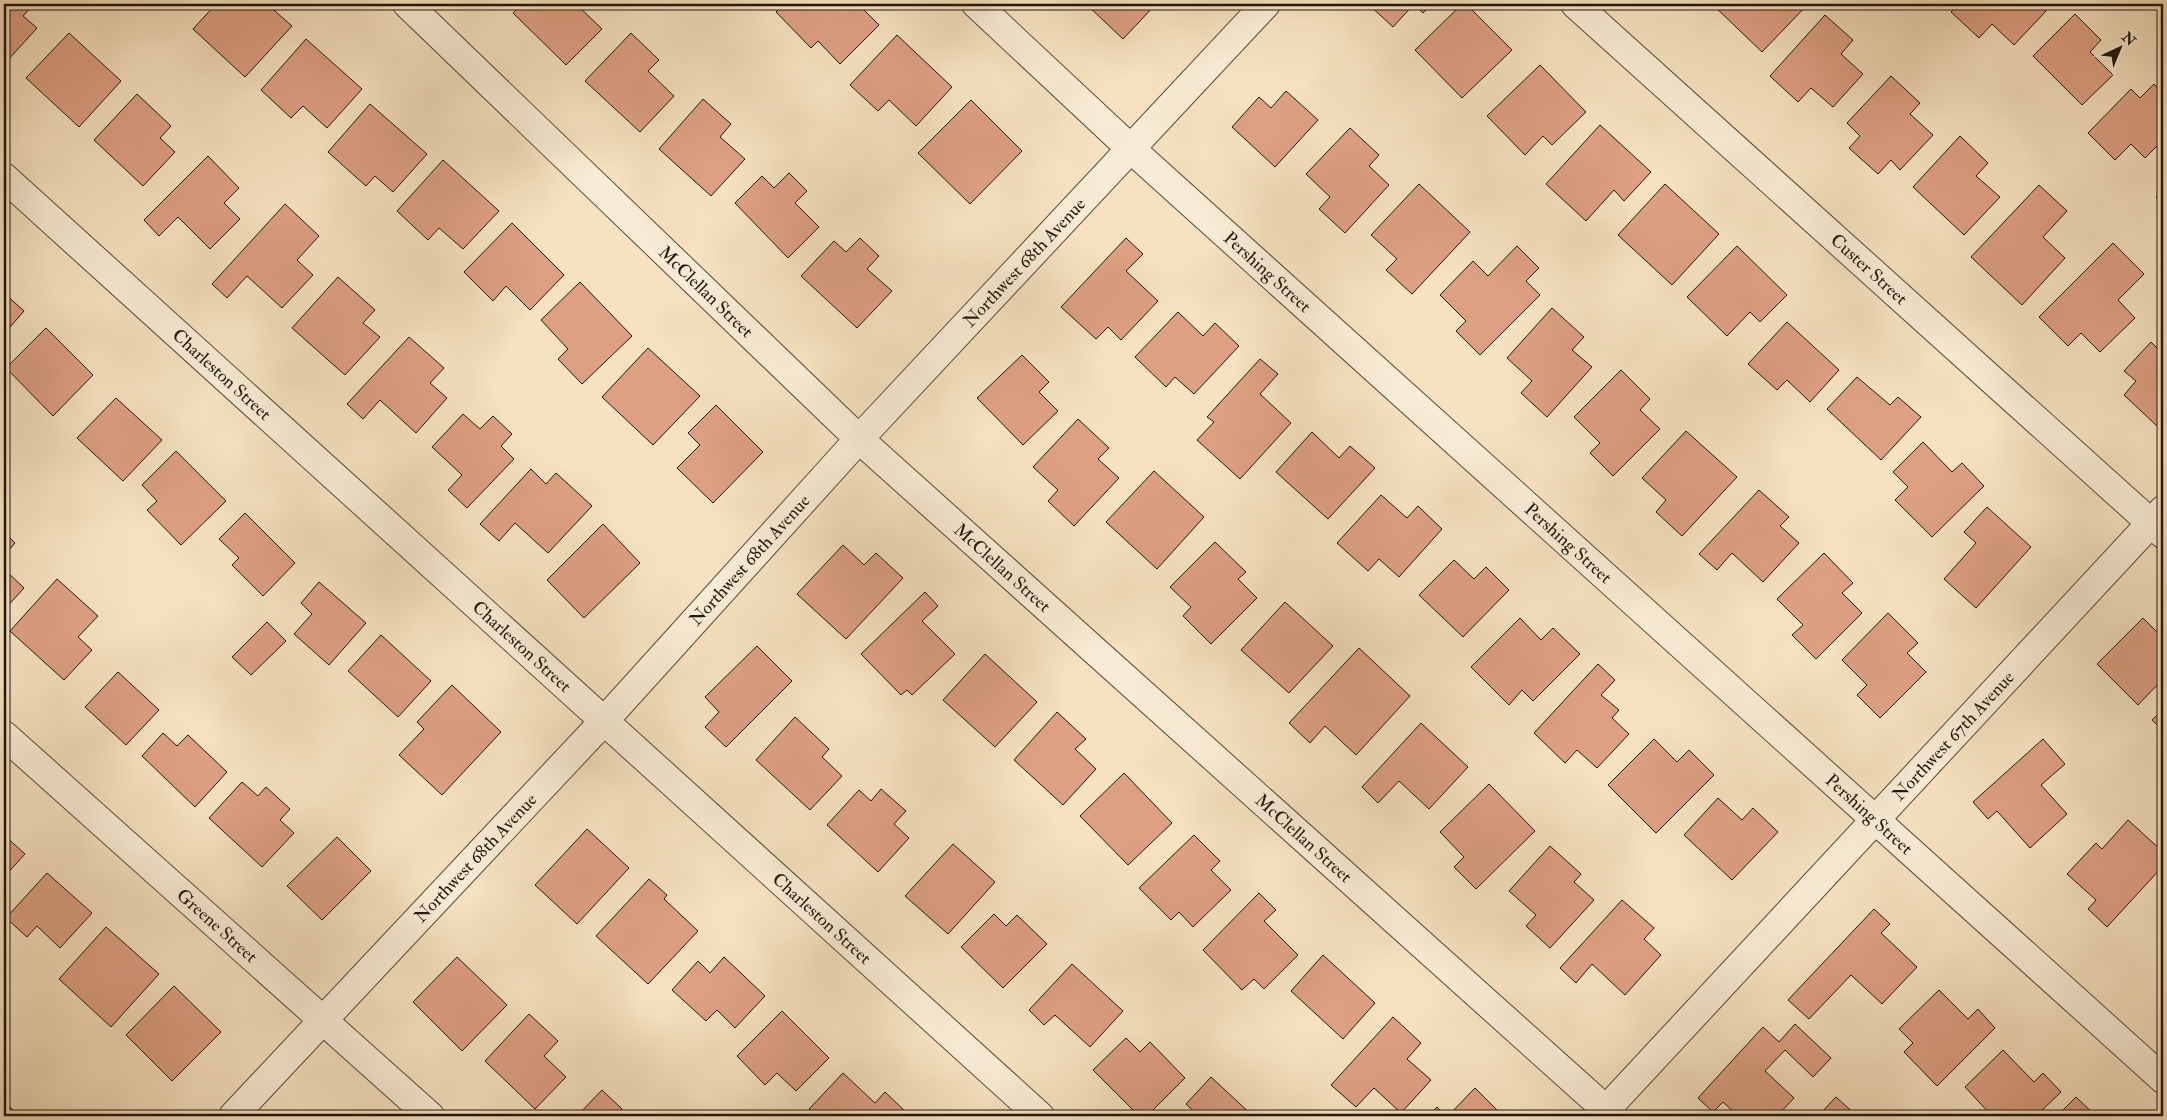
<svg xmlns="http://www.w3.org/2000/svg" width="2167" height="1120" font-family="'IM FELL Double Pica',serif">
  <rect width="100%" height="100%" fill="#f6e2c0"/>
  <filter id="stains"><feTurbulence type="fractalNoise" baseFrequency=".004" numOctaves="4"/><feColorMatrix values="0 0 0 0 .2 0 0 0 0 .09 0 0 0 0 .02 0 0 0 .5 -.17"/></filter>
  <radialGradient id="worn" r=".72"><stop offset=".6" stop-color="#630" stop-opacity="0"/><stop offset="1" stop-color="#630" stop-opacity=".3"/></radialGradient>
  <path fill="#dda083" stroke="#20160e" d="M4,4H34L23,16L37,28L8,60L4,56Z
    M216,4H267L292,26L245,77L193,29Z
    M522,4H576L602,29L566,65L513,13Z
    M785,4H858L879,25L840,64L818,41L811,48L776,12Z
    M1086,4H1156L1123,39Z
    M1368,4H1431L1423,13L1414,4L1393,27Z
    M1462,4H1466L1512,50L1462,98L1415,50Z
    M1712,4H1808L1762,52Z
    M1959,4H2038L2046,11L2014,45L1992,24L1979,38L1951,12Z
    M2075,14L2101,40L2090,52L2113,75L2082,105L2033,56Z
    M1825,15L1853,40L1841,54L1863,74L1833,107L1811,88L1798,102L1770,76Z
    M69,33L121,81L79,127L26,78Z
    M631,33L659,60L648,71L674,96L640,132L585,81Z
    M897,35L952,87L916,126L889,100L878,111L850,85Z
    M306,39L362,89L327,128L303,106L291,118L261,90Z
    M1540,65L1586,112L1552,145L1543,136L1525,155L1487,116Z
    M1891,76L1920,103L1910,114L1933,135L1900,170L1891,160L1878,174L1849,148L1860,136L1847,123Z
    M2154,84L2163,94V140L2145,158L2131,144L2115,160L2088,133L2131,89L2140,98Z
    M1286,91L1318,120L1275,167L1232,127L1259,97L1271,108Z
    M137,94L171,126L160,138L175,152L143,186L94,140Z
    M703,99L731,124L720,137L745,159L711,196L659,149Z
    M971,100L1022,151L970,204L918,153Z
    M370,104L427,154L393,192L375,176L366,186L328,152Z
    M1600,125L1651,172L1624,201L1614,190L1586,221L1546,184Z
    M1350,128L1379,155L1369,166L1389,185L1345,233L1319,209L1330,197L1306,174Z
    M1960,136L1988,163L1976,176L2000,197L1964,235L1913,187Z
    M208,156L239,188L224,203L240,219L210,249L178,217L159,236L144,220Z
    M443,160L499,211L463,249L439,228L428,240L397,211Z
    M789,173L807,191L795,203L819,227L788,258L735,203L762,176L774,188Z
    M1419,184L1470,232L1412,294L1386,270L1397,259L1371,235Z
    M1665,184L1719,234L1672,285L1618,235Z
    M2039,185L2067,211L2043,237L2065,258L2022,305L1971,257Z
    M2163,189V203L2156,197Z
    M285,204L319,236L297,260L313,275L282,308L247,276L227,298L212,284Z
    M512,223L564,275L530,310L506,286L493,301L464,272Z
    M860,238L879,256L867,269L892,291L857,328L801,276L834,241L846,252Z
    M1126,238L1143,254L1126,271L1158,301L1121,340L1108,327L1096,339L1061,307Z
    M2113,243L2144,274L2118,300L2135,318L2100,352L2081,333L2068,346L2039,317Z
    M1517,246L1539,268L1526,281L1540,295L1480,355L1456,331L1466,321L1440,295L1473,261L1488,276Z
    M1737,246L1787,295L1760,322L1750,312L1727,336L1687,297Z
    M338,277L375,310L363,323L380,337L345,375L292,328Z
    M580,282L632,336L582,384L558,359L568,349L541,320Z
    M4,293L24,311L4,334Z
    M1552,308L1584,337L1572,350L1592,367L1547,417L1521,393L1532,381L1507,358Z
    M1178,312L1203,336L1215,323L1239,346L1194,394L1175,377L1166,387L1135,357Z
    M1787,322L1839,370L1810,402L1787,380L1777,390L1748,364Z
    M46,328L93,375L53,416L6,368Z
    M409,337L444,368L430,383L447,398L416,433L380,400L363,419L347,404Z
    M2151,342L2163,354V419L2157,426L2124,395L2136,381L2124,371Z
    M648,348L700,396L653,445L602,397Z
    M1022,355L1049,382L1039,392L1058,411L1023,445L977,398Z
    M1260,359L1278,374L1260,394L1291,423L1240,479L1197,440L1214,422L1207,417Z
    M1621,370L1650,399L1640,410L1660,429L1613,476L1590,453L1600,443L1574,417Z
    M1857,377L1890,405L1898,397L1921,417L1881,460L1827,409Z
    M116,398L162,440L123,481L77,438Z
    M716,405L763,452L713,503L677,468L700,445L688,433Z
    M463,414L480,429L493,416L512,434L501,446L514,459L467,508L448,490L462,475L432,447Z
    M1078,419L1109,448L1098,459L1119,478L1074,526L1048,501L1058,490L1033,467Z
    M1686,431L1737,477L1682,536L1656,512L1666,500L1642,478Z
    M1312,432L1339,458L1350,446L1375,468L1328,519L1276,472Z
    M1923,442L1952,472L1962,463L1984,486L1932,537L1895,500L1908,487L1893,472Z
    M176,451L226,501L181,545L147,510L157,501L142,485Z
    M531,469L546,484L556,473L592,506L548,553L515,523L499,541L480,524Z
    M1154,471L1204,517L1157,569L1106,522Z
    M1759,490L1789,517L1780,526L1799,543L1763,582L1732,553L1717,570L1699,554Z
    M1381,495L1407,518L1418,506L1442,529L1399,577L1379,559L1368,571L1337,543Z
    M1987,507L2031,547L1976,608L1944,579L1976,543L1964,532Z
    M245,513L295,563L263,596L232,565L239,558L219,539Z
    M603,524L640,563L584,618L547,580Z
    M4,532L15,543L4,556Z
    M1215,542L1246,572L1238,579L1257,598L1211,644L1183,616L1191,607L1170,587Z
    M843,545L864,565L876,553L903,578L846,639L797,594Z
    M1824,553L1853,583L1842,593L1862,613L1816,659L1792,635L1803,625L1777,599Z
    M1454,560L1474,579L1486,567L1509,590L1463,637L1419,595Z
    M4,569L24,588L4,610Z
    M57,579L98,616L78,637L92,650L64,680L10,631Z
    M319,582L366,623L329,665L294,634L312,614L301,603Z
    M925,592L938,606L922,621L955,654L912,695L907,690L901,695L861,654Z
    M1285,602L1333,646L1289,693L1241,650Z
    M1888,613L1918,643L1907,653L1926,672L1880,718L1857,695L1867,685L1842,660Z
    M1520,618L1541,640L1553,628L1580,654L1533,701L1522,690L1509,705L1471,667Z
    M2143,618L2163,638V679L2138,705L2097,664Z
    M267,622L286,641L251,675L232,657Z
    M381,635L431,681L398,717L348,671Z
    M757,646L792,681L726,747L705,727L719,712L705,697Z
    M1359,648L1410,696L1356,755L1325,726L1310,743L1289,723Z
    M985,654L1037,702L995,747L943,700Z
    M1598,664L1615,680L1601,695L1619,710L1612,718L1629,734L1597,768L1577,750L1565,763L1534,733Z
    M118,672L159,710L126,745L85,707Z
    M452,685L501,732L442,795L399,755L424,729L417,722Z
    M2163,709V731L2152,720Z
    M1057,712L1086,739L1075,749L1096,769L1063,805L1014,760Z
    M795,717L829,749L822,757L842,776L810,810L756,760Z
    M1421,723L1468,767L1429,809L1399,781L1378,803L1362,787Z
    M163,733L177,746L188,735L227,772L195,807L142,756Z
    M1654,739L1677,762L1689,750L1714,775L1656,833L1608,785Z
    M2043,739L2065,764L2041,785L2067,814L2030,848L1997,811L1988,819L1973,802Z
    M1124,773L1172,823L1128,865L1080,816Z
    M242,782L258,796L266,787L290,809L280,820L294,833L262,867L209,818Z
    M1489,784L1535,831L1476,889L1454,867L1464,857L1440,832Z
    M881,789L906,811L894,824L909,838L878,872L827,825L859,790L871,801Z
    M1718,798L1742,820L1753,808L1778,832L1732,880L1684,835Z
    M2128,820L2163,852V866L2107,927L2088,909L2096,900L2067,874L2096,843L2102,849Z
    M587,829L629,868L577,924L535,885Z
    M4,835L25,854L4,877Z
    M1194,835L1220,861L1211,870L1231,890L1193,927L1179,912L1171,920L1139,888Z
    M337,837L371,871L322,920L287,886Z
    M953,844L995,882L948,934L905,896Z
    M1550,846L1581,874L1574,882L1594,900L1550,948L1526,926L1536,915L1509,891Z
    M47,873L92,913L60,948L37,926L27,937L6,918Z
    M649,879L667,895L664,899L698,931L648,984L596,936Z
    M1259,893L1276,910L1264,921L1298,955L1264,989L1254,979L1242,990L1203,950Z
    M1622,900L1654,928L1644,939L1661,955L1625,995L1592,964L1576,983L1560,968Z
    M1874,909L1890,924L1881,933L1917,967L1882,1004L1851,975L1809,1019L1788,1000Z
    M994,914L1006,926L1017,915L1047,944L1003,988L961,947Z
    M106,927L159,974L111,1027L59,979Z
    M1323,955L1375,1003L1343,1039L1291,991Z
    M457,957L507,1005L462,1051L413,1002Z
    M724,957L765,996L735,1028L717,1010L706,1021L672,990L698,961L710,973Z
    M1072,964L1123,1011L1090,1047L1055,1015L1044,1025L1029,1010Z
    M174,986L221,1032L172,1081L126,1035Z
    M1939,990L1968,1019L1978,1009L1995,1028L1937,1086L1904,1052L1913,1043L1899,1029Z
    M782,1011L829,1058L796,1091L777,1073L765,1085L737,1056Z
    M529,1014L558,1041L544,1056L566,1077L535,1109L485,1061Z
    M1393,1017L1421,1043L1407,1059L1431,1080L1401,1113L1374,1088L1356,1107L1331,1085Z
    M1795,1024L1831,1058L1813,1077L1785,1050L1765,1071L1794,1098L1777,1116H1738L1723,1102L1713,1112L1698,1098L1763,1027L1779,1042Z
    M1126,1038L1140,1052L1150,1042L1185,1078L1147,1116H1139L1093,1070Z
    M2003,1050L2034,1082L2043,1073L2061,1092L2036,1116H1992L1965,1087Z
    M843,1073L875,1103L885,1092L907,1113L903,1116H817L809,1109Z
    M1211,1077L1253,1116H1199L1186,1104Z
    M1475,1088L1503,1116H1448Z
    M602,1090L622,1109L615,1116H577Z
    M1836,1097L1857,1116H1818Z
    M2076,1097L2096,1116H2057Z
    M4,1101L19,1116H4Z
    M1437,1107L1446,1116H1429Z"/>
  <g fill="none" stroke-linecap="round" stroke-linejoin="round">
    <g stroke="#56493a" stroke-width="30">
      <g id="minor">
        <path id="s1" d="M407,4L859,439L1613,1116"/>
        <path id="s2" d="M976,4L1131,149L2163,1079"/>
        <path id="s3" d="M1575,4L2163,534"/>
        <path id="s4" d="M4,177L1040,1116"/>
        <path id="s5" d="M4,735L430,1116"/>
        <path id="s6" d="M233,1116L604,721L859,439L1266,4"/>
        <path id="s7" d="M1600,1116L2163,510"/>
      </g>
    </g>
    <use href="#minor" stroke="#f9ecd6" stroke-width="28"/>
  </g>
  <g text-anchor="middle" stroke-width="4" stroke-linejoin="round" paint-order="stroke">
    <g font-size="18" fill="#20160e" stroke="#f9ecd6">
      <text dy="6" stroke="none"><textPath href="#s6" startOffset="1164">Northwest 68th Avenue</textPath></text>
      <text dy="6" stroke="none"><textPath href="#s3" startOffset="396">Custer Street</textPath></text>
      <text dy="6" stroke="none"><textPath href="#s2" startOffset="396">Pershing Street</textPath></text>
      <text dy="6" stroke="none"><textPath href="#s1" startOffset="415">McClellan Street</textPath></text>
      <text dy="6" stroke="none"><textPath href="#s4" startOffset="294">Charleston Street</textPath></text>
      <text dy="6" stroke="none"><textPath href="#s2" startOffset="801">Pershing Street</textPath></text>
      <text dy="6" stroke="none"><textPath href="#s6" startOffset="759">Northwest 68th Avenue</textPath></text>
      <text dy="6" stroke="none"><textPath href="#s1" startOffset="820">McClellan Street</textPath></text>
      <text dy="6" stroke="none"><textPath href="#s4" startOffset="699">Charleston Street</textPath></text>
      <text dy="6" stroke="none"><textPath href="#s7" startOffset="519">Northwest 67th Avenue</textPath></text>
      <text dy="6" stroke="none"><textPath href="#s2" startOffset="1206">Pershing Street</textPath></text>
      <text dy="6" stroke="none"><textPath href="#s1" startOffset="1225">McClellan Street</textPath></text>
      <text dy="6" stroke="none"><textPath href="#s6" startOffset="354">Northwest 68th Avenue</textPath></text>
      <text dy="6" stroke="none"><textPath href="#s4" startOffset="1104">Charleston Street</textPath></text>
      <text dy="6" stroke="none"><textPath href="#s5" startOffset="286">Greene Street</textPath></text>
    </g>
  </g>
  <rect width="2167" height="1120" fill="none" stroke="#f6e2c0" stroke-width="20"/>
  <rect x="5" y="5" width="2157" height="1110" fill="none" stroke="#20160e" stroke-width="2.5"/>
  <rect x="10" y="10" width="2147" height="1100" fill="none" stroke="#20160e"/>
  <g transform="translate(2120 48) rotate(44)" stroke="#f9ecd6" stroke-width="4" paint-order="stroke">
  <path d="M0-4L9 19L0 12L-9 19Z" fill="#20160e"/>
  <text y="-8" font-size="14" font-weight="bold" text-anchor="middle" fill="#20160e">N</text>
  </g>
  <rect width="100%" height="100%" filter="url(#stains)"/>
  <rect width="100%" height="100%" fill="url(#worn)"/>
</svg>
